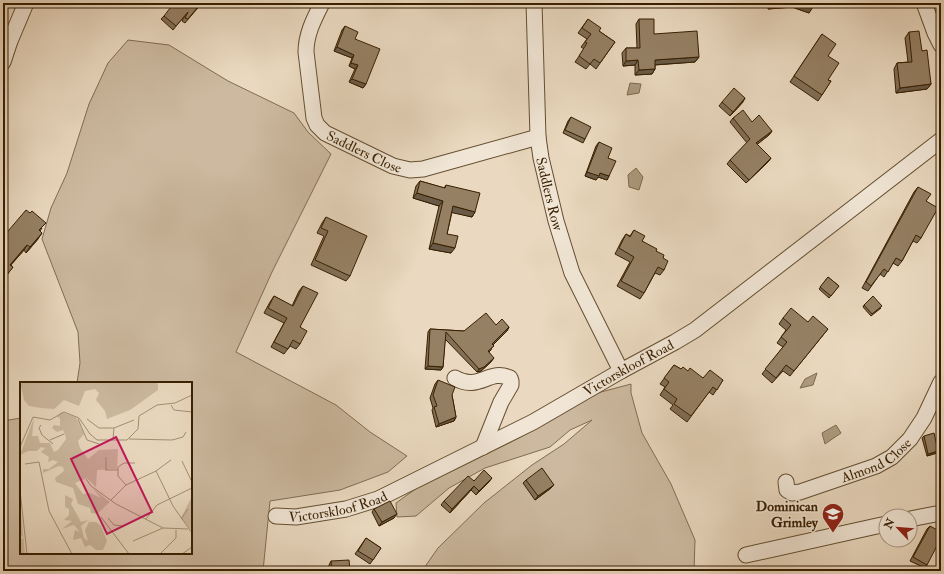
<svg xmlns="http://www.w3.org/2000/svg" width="944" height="574" font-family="'IM FELL Double Pica',serif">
  <rect width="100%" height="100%" fill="#ead9c0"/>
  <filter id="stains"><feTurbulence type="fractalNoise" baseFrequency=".005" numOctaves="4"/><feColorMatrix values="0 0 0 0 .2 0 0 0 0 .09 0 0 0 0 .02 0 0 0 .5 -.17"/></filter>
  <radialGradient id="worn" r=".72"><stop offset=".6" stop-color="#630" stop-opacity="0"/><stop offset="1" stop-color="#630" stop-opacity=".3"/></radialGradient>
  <path fill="#ccb99f" stroke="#826c50" d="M128,40L169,45L228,81L294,113L308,132L331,154L272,272L236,352L336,405L370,432L407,456L388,472L340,490L270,501L263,571H3V421L21,418V553H191V383H77L80,363L78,332L42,239L51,208L67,173L89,104L108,63Z
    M631,384V393L642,433L671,484L695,540L694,571H422L438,548L484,503L532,465L564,444L592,420L570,430L550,447L485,468L449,488L416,516L397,517L396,503L435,475L569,404L601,392Z"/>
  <path fill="#ad9a7f" stroke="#7e694c" d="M630,83L641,84L639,93L627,95Z
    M636,168L643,177L639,190L629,187L628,175Z
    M817,373L813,385L800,388L805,379Z
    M836,425L841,433L825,444L822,433Z"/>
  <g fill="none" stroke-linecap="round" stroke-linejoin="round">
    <g stroke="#644e30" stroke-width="17">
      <g id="minor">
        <path id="s1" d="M322,3C314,19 306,34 306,52L314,118L317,125L325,133L393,166L410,170L423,169L538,137"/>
        <path id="s2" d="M534,3L538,137L541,158L556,221L572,273L621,371"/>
        <path d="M924,3L935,33L941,45"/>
        <path d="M3,62L10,41L26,3"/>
        <path d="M455,378C479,392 489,368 510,378L511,381V385L501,402L483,447"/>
        <path id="s3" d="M786,482L787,490L792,493L800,492L876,466L892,457L910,439L924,418L941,382"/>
        <path id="s4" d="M276,516L296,517L346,509L378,499L533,422L621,371L675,342L695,330L941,140"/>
        <path d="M910,519L941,513"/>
        <path d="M746,555L886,524"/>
      </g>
    </g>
    <use href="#minor" stroke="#f1e6d6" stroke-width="15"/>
  </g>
  <path fill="#806e56" stroke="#381f00" d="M202,3L185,23L182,21L185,15L173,30L161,19L164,16Z
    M768,3H814L809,13L792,7L768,9Z
    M588,19L599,31L615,42L596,69L590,64L586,69L575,62L584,49L581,47L587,39L578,33Z
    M639,19L654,34L699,57L695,62L655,65V69L652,74L635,75V65L623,66L622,53L626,48H637L636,24Z
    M345,26L355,39L366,84L363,88L349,82L355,69L349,66L352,58L334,51L342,30Z
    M909,32L922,51L931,84L927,89L896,93L894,69L897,63L908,62L905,38Z
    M822,34L828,56V80L831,81L818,101L790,82Z
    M722,102H743L730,116L719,106Z
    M571,117L585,139L583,143L563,133L568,121Z
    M733,118L752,122L772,131L769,135L757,144L771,158L768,162L746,183L727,164L730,160L747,143L730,122Z
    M599,142L608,158L609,176L607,180L598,177L596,180L585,176L596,146Z
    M420,181L444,188L446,185L475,212L472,217L452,212L447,234L451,253L429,249L439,206L413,198L416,186Z
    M918,187L926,201L921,238L917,243L913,241L902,261L898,266L893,263L884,277L880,274L868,291L862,288L914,192Z
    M326,217L350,276L346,281L311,265L324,236L317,233L322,223Z
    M42,228L40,231L38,239L26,253L24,250L11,265L13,267L3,280V237Z
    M634,230L642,241L656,251L663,258L664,270L660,275L655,273L644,293L640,299L617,286L630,262L615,254L622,240L626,234L630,236Z
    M828,277L839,286L829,298L819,289Z
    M303,286L300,327V344L296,349L290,346L284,354L271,347L284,323L264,313L270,302L274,296L292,306L299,291Z
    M864,305L881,308L871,316L863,307Z
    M783,318L808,322L828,329L790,376L783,371L772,383L762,374L783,347L777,343L786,330L779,324Z
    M496,325L509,327L507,331L493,345L491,350L489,352L491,362L481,371L477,372L445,339L443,367L441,370L425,369L428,332L430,329L464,331Z
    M674,365L681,369L688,371L703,378L723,380L713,395L709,392L687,422L670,409L673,405L660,395L665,387L660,384Z
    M438,380L452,395L456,417L454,421L436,427L432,410L433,408L430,398L435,384Z
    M924,436L937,453L927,456L922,438Z
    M526,480L554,485L551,488L535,500L523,483Z
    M474,481L489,482L476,495L471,490L450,513L441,505L444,501Z
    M374,509L394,518L379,526L372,512Z
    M930,526L927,565L925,568L910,561L927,529Z
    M366,538L381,548L370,564L355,554Z
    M331,561L350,571H329V565Z"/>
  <path fill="#685a46" stroke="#381f00" d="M779,3H800L813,7L809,13L792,7L768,9L772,4Z
    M337,47L354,55L352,58L334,51Z
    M699,57L695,62L652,65L655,60Z
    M638,60L635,65L623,66L626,61Z
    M351,63L358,65L355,69L349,66Z
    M655,69L652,74L635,75L639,70Z
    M352,79L366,84L363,88L349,82Z
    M931,84L927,89L896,93L900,88Z
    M745,98L743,102L730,116L733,112Z
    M772,131L769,135L754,147L756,143Z
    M771,158L768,162L746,183Z
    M587,172L600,173L609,176L607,180L598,177L596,180L585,176Z
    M417,193L443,201L439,206L413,198Z
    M453,206L475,212L472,217L449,212Z
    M42,233L38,239L26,253L30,247Z
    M433,243L455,248L451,253L429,249Z
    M27,245L24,250L6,270L10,265Z
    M509,327L507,331L490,348L492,344Z
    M494,358L491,362L481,371L477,372L479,369Z
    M428,366L443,367L441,370L425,369Z
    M456,417L454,421L436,427L439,424Z
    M938,451L937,453L927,456L928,454Z
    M492,478L489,482L476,495L479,491Z
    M554,485L551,488L535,500L538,496Z
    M474,486L471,490L450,513L452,509Z
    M397,514L394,518L379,526L382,522Z"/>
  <path fill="#958064" stroke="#381f00" d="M174,3H201L188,19L185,18L188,12L176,26L164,16Z
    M800,3H814L813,7Z
    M588,19L601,28L599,31L615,42L600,63L594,59L590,64L579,56L587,43L585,42L591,34L582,28Z
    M639,19H654V34L697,31L699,57L655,60V69L639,70L638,60L626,61V48H640Z
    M345,26L358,32L355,39L380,49L366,84L352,79L358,65L351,63L354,55L337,47Z
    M919,31L922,51L927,50L931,84L900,88L897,63L912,62L909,32Z
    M822,34L836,44L828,56L839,63L828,80L831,81L822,95L794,76Z
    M734,88L745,98L733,112L722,102Z
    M743,110L752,122L759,115L772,131L756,143L771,158L749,180L730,160L750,139L733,118Z
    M571,117L591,127L585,139L565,130Z
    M599,142L612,148L608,158L616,161L609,176L600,173L599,176L587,172Z
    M420,181L445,188L446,185L480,193L475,212L453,206L447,234L458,236L455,248L433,243L443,201L417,193Z
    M918,187L931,194L926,201L938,208L921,238L916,235L902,261L896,258L888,272L884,269L871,286L866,282Z
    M26,210L30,213L32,211L46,223L39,230L42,233L30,247L27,245L10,265L13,267L3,280V237Z
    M326,217L367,236L350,276L315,260L328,231L321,228Z
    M634,230L645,236L642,241L657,249L656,251L664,255L663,258L668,261L664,270L658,267L644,293L621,281L634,257L619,248L626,234L630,237Z
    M828,277L839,286L831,296L820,287Z
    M303,286L318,293L300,327L307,331L300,344L293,340L288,349L274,342L287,318L268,308L274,296L293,306Z
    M873,296L882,306L872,314L864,305Z
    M791,308L808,322L813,316L828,329L794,371L786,365L776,378L765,369L787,342L781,337L791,325L783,318Z
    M486,313L496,325L502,319L509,327L492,344L494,346L488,351L494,358L484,367L479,369L446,332L443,367L428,366L430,329L464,331Z
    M674,365L681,369L683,367L688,371L690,368L703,378L710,370L723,380L717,390L713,387L691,416L674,404L677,399L664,389L669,382L664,378Z
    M438,380L455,387L452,395L456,417L439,424L434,407L437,406L433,395Z
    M934,433L938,451L928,454L924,436Z
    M542,468L554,485L538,496L526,480Z
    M484,470L492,478L479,491L474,486L452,509L444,501L468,476L474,481Z
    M390,501L397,514L382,522L374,509Z
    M930,526L941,532V538L927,565L913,557Z
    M366,538L381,548L373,560L358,551Z
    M349,560L350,571H332L331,561Z"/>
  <defs>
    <g id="school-pin" transform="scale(1.15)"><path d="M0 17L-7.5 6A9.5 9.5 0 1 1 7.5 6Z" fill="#8f2418" stroke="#f1e6d6"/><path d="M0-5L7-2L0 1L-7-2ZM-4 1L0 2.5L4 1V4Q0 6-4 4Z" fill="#fff"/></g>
  </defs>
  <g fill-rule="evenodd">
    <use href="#school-pin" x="833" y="514"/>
  </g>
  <g text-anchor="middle" stroke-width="3" stroke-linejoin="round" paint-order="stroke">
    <g font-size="14" fill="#381f00" stroke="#f1e6d6">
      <text dy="5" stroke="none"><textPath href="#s1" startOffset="181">Saddlers Close</textPath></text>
      <text dy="5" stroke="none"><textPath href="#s2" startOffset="192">Saddlers Row</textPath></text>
      <text dy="5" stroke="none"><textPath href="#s4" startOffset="387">Victorskloof Road</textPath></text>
      <text dy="5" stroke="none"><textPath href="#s3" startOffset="105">Almond Close</textPath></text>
      <text dy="5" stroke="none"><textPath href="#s4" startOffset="63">Victorskloof Road</textPath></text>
    </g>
    <g font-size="14" font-weight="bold" fill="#381f00" stroke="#f1e6d6" text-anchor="end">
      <text x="818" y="511">Dominican<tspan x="818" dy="16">Grimley</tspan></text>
    </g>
  </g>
  <g transform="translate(20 382)">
    <rect width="172" height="172" fill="#ead9c0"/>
    <path d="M0,0H137L138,3V8L110,28L87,37L85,29L76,18L79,11L75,7L65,9L59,24L44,18L34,27L21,26L9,24L4,18ZM41,30L56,35L64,52L58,59L60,66L68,77L79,68L98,67L97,87L77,88L76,105L67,96L55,101L63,112L70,111L81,116L72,106L90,120L77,132L71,131L70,126L58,122L53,106L36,100L35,96L44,89L43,85L39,84L23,91V87H29L38,80L33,78L28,80L29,75L21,70L25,66L21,65L17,69H8L0,73L14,36L12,54H18L20,61H30L34,70L38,68L46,57L45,53L43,48L37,50L32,46L34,43L40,44V36L37,35ZM45,113L53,117L51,122L61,140L68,138L61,144L64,156L68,159L65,148L69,140H76L81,144L87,159L83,168H76L70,163L65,165L61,156L53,158L55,148L60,150L54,143L42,147L52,139L44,138L49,133V127L45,125ZM172,114V149L161,136ZM0,120L5,172L0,171V158L3,156L0,152Z" fill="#ccb99f"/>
    <path fill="none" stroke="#a38f73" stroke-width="1" d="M151,23L154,28L172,30M58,37L67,58L79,62M67,37L79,46H94M21,43L19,46L22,53L33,62M109,57L152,58L163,55L166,50M30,58L44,52M93,58L94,46L114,38M0,65L13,35L30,38L44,30L59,36L70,52L77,58H107L118,47L119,34L137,23L155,21L172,13M86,75V88M162,79L172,100M5,82L19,80L29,129L52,172M85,88H98M136,89L153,124L172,151M66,97L71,104L96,122L143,146L168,147M106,103L98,94V85L104,81H115M0,108L7,172M91,118L106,103L136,89L151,78M81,135L109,172M88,136L94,143L102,144L122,135M126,137L137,123L172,106M161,137L168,127M113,159L143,146M140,172L156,156V148M162,172L172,165"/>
    <path fill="#c2185b" fill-opacity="0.15" stroke="#c2185b" stroke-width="2" d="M96,55L132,130L87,152L51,77Z"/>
    <rect width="172" height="172" fill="none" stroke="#381f00" stroke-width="2"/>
  </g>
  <rect width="944" height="574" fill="none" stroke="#ead9c0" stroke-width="16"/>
  <rect x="4" y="4" width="936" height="566" fill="none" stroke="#381f00" stroke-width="2"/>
  <rect x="8" y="8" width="928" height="558" fill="none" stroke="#381f00"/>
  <g transform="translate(898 528) rotate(296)"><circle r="19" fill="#f1e6d6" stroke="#a79680"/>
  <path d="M0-3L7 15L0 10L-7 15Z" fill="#8f2418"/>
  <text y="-6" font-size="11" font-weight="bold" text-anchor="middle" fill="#381f00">N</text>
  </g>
  <rect width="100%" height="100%" filter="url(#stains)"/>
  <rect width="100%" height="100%" fill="url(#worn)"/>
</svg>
